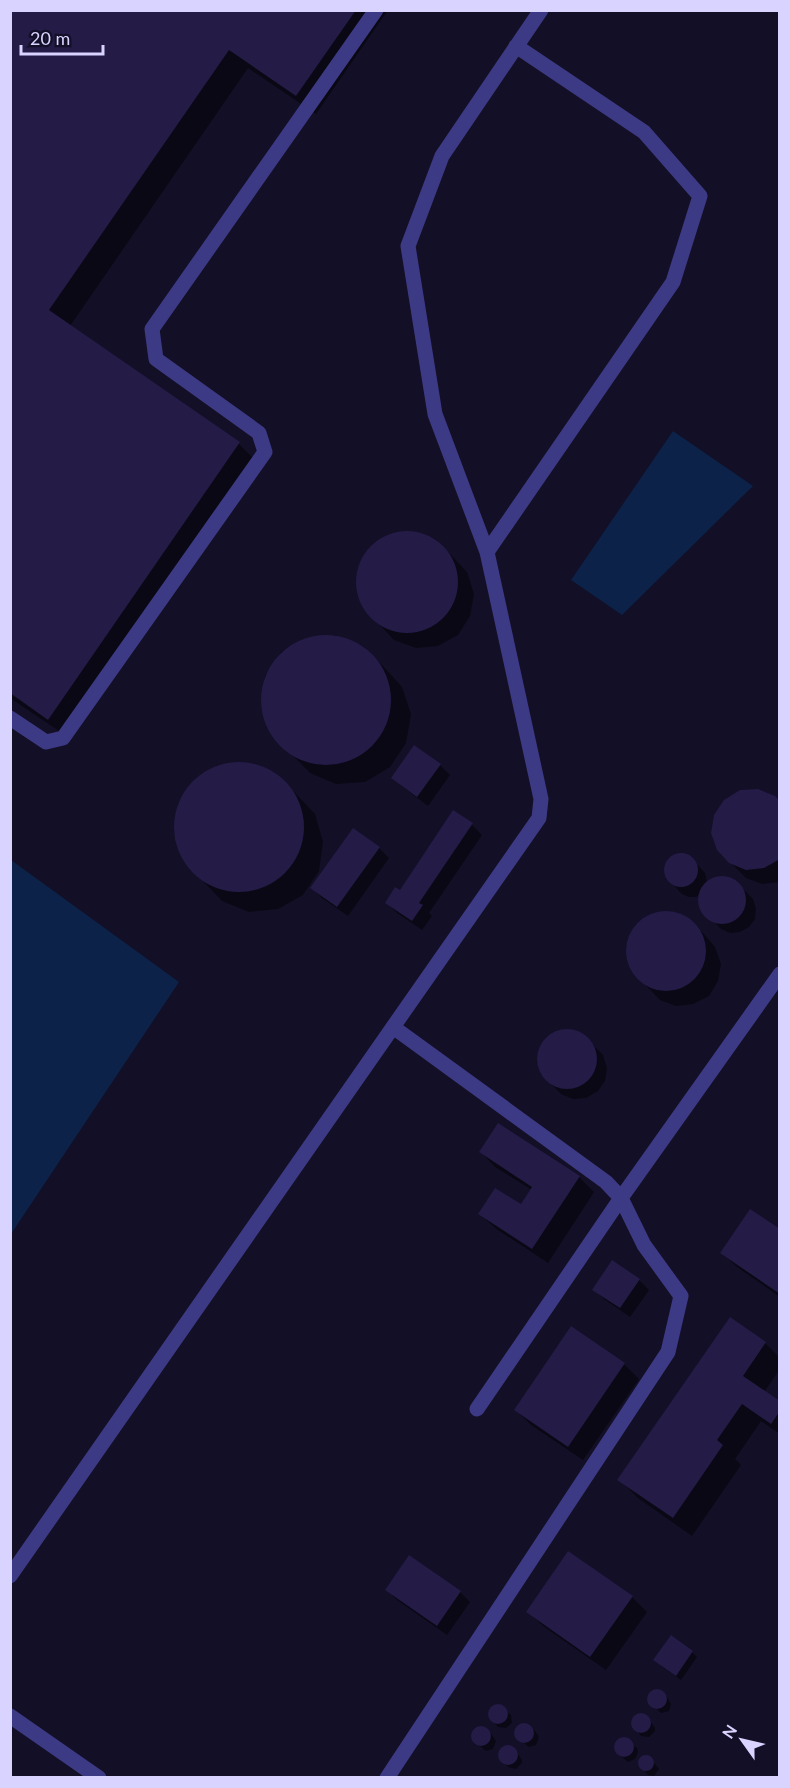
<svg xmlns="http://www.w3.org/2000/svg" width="790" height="1788" font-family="Lato,sans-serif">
  <rect width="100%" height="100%" fill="#130f26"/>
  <path fill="#0c2248" d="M673,431L753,486L622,615L571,580Z
    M11,860L179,982L11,1234Z"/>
  <path fill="#0007" d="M10,10H388L316,114L248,68L70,326L239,444L258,463L68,737L10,698Z
    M415,532L436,540L451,555L467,572L474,594L470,616L458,635L438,646L416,648L394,640L364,608L357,586L360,563L373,545L392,534Z
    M335,635L363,646L382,665L402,687L411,714L406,743L390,767L365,782L336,784L310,773L270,732L261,705L265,676L281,652L307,638Z
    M248,763L275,773L295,793L315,814L323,842L319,871L303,895L278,909L249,912L222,901L183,860L174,833L178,804L195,780L220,765Z
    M440,765L450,775L428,806L403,787L393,777Z
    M780,803V882L762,884L746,878L730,862Z
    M472,825L482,835L429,913L432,916L422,930L397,913L387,903Z
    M379,848L389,858L348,916L322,898L312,888Z
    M683,854L690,857L705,873L707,883L716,878L726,877L735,881L753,899L756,909L755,919L749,927L740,932L730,933L721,929L703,911L700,901L701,894L696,897H689L682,894L667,878L664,871L665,864L669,858L676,855Z
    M672,913L688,919L704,934L715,947L721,964L718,981L709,996L693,1004L676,1006L660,1000L632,971L627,954L630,937L639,923L654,914Z
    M571,1030L583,1034L593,1045L603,1055L607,1068L605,1081L598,1091L586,1098L573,1099L561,1094L541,1074L537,1061L539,1048L546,1037L558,1031Z
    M481,1152L579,1177L594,1192L548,1263L495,1228L480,1214L521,1206L532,1190L495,1167Z
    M780,1231V1297L737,1267L722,1253Z
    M639,1280L649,1290L630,1317L604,1299L594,1289Z
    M730,1319L765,1343L780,1358V1369L764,1392L780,1403V1434L761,1421L735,1459L741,1465L692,1536L638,1498L619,1479Z
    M624,1364L639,1379L583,1460L531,1425L516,1410Z
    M387,1590L460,1592L470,1602L447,1635L397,1600Z
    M632,1597L647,1612L606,1670L543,1626L528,1612Z
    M692,1652L697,1657L681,1680L660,1665Z
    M659,1690L667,1697L671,1704L669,1711L661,1713L653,1706L649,1699L651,1692Z
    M499,1706L511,1715L512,1723L506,1728L498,1727L489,1715L492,1708Z
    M638,1714L646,1715L655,1728V1731L649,1737L641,1736L632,1723V1719Z
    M522,1724L529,1725L535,1731L539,1737L536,1745L529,1747L520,1740L516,1733Z
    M479,1728L487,1729L492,1735L496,1741L493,1749L486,1751L474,1741L473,1733Z
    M625,1739L637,1748L638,1752L635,1759L628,1762L616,1752L615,1748L618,1741Z
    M505,1746L513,1747L522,1760V1763L516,1769L508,1767L499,1755Z
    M644,1757L650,1758L659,1769L654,1776L648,1775L639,1764Z"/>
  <path fill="#241b47" d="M10,10H356L296,96L229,50L49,310L240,442L48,720L10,693Z
    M356 582a51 51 0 1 1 102 0a51 51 0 1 1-102 0Z
    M261 700a65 65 0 1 1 130 0a65 65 0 1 1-130 0Z
    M414,745L441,764L417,797L391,778Z
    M174 827a65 65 0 1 1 130 0a65 65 0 1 1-130 0Z
    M758,789L775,796L780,801V859L764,868L746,870L729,863L717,850L711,833L714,815L724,800L740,790Z
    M453,810L473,823L419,903L423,905L412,921L385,903L395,887L400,890Z
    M353,828L380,847L337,907L310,888Z
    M664 870a17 17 0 1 1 34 0a17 17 0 1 1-34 0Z
    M698 900a24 24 0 1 1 48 0a24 24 0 1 1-48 0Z
    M626 951a40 40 0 1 1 80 0a40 40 0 1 1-80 0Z
    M537 1059a30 30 0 1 1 60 0a30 30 0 1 1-60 0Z
    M498,1123L580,1176L532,1249L478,1214L495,1188L521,1204L532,1187L479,1152Z
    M750,1209L780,1229V1294L720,1253Z
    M612,1260L640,1279L620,1308L592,1290Z
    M730,1317L766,1342L743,1376L780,1401V1411L771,1424L742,1404L717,1440L723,1445L673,1518L617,1480Z
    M571,1326L625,1363L568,1447L514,1410Z
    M568,1551L633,1596L590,1657L526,1612Z
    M409,1555L461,1591L437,1626L385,1590Z
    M671,1635L693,1651L676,1676L653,1660Z
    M647 1699a10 10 0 1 1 20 0a10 10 0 1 1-20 0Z
    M488 1714a10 10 0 1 1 20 0a10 10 0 1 1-20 0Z
    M631 1723a10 10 0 1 1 20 0a10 10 0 1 1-20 0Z
    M514 1733a10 10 0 1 1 20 0a10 10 0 1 1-20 0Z
    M471 1736a10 10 0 1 1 20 0a10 10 0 1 1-20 0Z
    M614 1747a10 10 0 1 1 20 0a10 10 0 1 1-20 0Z
    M498 1755a10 10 0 1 1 20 0a10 10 0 1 1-20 0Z
    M638 1763a8 8 0 1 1 16 0a8 8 0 1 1-16 0Z"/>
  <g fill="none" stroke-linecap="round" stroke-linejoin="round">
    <path stroke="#3d3a85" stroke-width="15" d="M487,552L435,414L408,246L442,156L541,10
      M10,718L46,742L63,738L265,452L259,433L156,359L152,329L376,10
      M477,1409L621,1198L606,1182L393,1027L539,818L541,799L487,552L673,282L700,196L644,132L516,46
      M10,1576L393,1027
      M10,1716L99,1778
      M387,1778L668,1352L681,1296L644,1245L621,1198L780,974"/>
  </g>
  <rect width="790" height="1788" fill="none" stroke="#d9d4ff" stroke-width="24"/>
  <g transform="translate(742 1740) rotate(304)" stroke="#130f26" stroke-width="4.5" paint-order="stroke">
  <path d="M0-4.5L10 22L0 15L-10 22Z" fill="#d9d4ff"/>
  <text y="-9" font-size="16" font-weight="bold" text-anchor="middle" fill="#d9d4ff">N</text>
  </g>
  <path d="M21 45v9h82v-9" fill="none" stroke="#d9d4ff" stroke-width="3"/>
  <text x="30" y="45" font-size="18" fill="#d9d4ff" stroke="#130f26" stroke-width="4.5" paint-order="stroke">20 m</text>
</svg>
